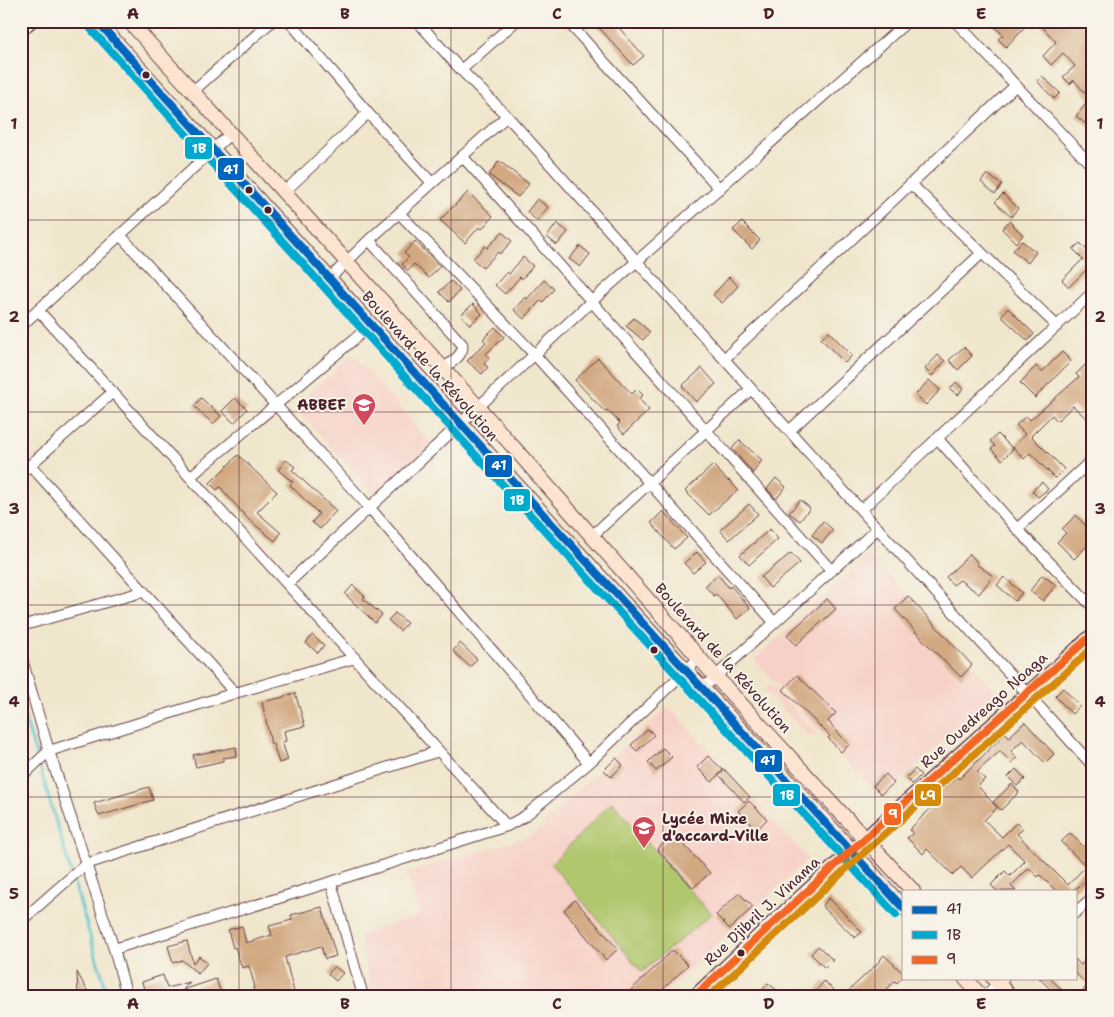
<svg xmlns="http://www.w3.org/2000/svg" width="1114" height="1017" font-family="'Shantell Sans',sans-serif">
  <rect width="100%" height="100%" fill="#f7f3e8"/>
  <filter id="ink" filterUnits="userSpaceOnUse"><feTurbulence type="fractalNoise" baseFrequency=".02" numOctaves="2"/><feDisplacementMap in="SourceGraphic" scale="10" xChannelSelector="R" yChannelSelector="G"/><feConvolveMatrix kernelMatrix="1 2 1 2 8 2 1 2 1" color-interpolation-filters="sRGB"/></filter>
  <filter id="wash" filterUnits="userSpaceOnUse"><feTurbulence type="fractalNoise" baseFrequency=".0096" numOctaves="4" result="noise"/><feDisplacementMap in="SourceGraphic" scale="20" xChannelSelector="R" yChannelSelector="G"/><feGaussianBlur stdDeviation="1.12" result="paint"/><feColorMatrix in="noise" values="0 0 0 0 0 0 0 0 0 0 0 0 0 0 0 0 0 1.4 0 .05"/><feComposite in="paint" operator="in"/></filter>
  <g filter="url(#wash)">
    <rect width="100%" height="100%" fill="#f0e6cc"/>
    <path fill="#f7d1c8" d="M353,354L432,445L375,495L295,407Z
      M869,554L997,692L881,798L754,660Z
      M771,684L816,733L810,738L765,690Z
      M669,706L808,859L662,996H373L359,935L420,915L406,873L531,836L620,750Z"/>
    <path fill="#b0c76d" stroke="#7d734c" d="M612,802L711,914L642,972L551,864Z"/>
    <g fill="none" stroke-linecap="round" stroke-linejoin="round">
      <path stroke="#57c4cf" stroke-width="3" d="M21,706L37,758
        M39,764L71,873
        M73,879L108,996"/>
    </g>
    <g id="blocks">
      <path fill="#d2a881" d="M593,21H613L644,56L633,65Z
        M989,21H1030L1006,47L998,39L1003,35Z
        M1037,21H1078L1093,34V130L1076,116L1090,99L1074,80L1070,84L1063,77L1075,66L1063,53L1051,65L1043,56L1056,42Z
        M1042,76L1060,93L1054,99L1037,81Z
        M499,161L529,184L518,197L489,175Z
        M987,174L1002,185L995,194L981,182Z
        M468,192L493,216L482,229L479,227L465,243L440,220Z
        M1003,194L1018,208L1011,217L995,202Z
        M537,199L548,207L537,221L527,212Z
        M1009,221L1023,235L1016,243L1002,229Z
        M742,222L760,240L752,249L733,230Z
        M557,223L568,232L557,245L547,237Z
        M502,232L512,241L500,254L498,252L483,268L473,259L485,246L487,248Z
        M415,241L440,266L429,278L414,264L408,271L402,264L409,257L404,253Z
        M1022,241L1036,252L1028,263L1013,251Z
        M1080,243L1093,256V263L1069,287L1062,280L1083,259L1073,249Z
        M580,246L590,254L580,267L569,259Z
        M523,257L533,266L522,279L520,277L505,294L495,285L507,272L509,274Z
        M729,277L738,286L722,303L713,295Z
        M544,280L554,289L543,302L541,300L524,319L514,310L525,297L527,299Z
        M451,281L460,290L449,302L439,292Z
        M473,304L482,314L470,325L461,315Z
        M1008,308L1034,334L1028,341L1001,316Z
        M634,318L650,332L643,340L626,326Z
        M495,327L504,337L486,354L489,358L484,364L488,367L482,374L467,361L486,342L483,339Z
        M829,332L852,355L845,363L821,339Z
        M964,347L972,356L958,370L949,360Z
        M1062,352L1071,361L1035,398L1020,383L1036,366L1042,372Z
        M938,355L945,361L932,376L925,369Z
        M1093,357V424L1073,406L1057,421L1052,415L1031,436L1064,469L1055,478L1030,453L1024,459L1013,447L1025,434L1016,425L1026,416L1030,420L1079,377L1076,374Z
        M598,358L632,394L637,389L643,395L639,399L649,410L624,434L617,426L620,423L607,410L605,412L575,380Z
        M702,368L716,384L696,402L682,386Z
        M929,380L940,390L926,405L915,395Z
        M956,382L963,389L958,395L950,389Z
        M201,398L221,416L213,424L194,406Z
        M235,398L247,409L234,423L222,411Z
        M998,434L1013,449L1002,460L991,449L995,446L990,441Z
        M739,440L762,460L753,473L732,449Z
        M238,455L277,492L257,512L281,533L275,541L248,519L220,487L217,490L210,483Z
        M286,460L295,467L292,470L336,511L320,529L312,522L319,514L290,485L293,482L278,470Z
        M713,465L728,481L729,480L738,490L709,515L685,491Z
        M776,478L786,487L776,499L767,489Z
        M1042,482L1048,489L1038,497L1032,491Z
        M800,500L810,508L800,521L789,513Z
        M749,504L758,514L729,540L720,530Z
        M663,511L687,538L674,549L651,523Z
        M1076,515L1093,534V540L1074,559L1057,542L1066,533L1062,529Z
        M823,521L833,530L822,543L812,535Z
        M770,529L778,539L749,565L740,555Z
        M697,552L706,562L693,573L684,563Z
        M791,553L800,563L770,588L761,577Z
        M970,554L978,563L976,564L993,576L979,594L960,580L953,585L946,577Z
        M718,575L729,588L731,586L750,608L737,619L716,594L714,596L705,586Z
        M1042,575L1056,585L1043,601L1030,591Z
        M1004,577L1022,593L1015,601L997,585Z
        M353,585L365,597L363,599L382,615L375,623L345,594Z
        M908,596L972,665L961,677L926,643L895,609Z
        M827,599L836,609L796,645L787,635Z
        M395,613L407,623L400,631L388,620Z
        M312,635L324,645L318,653L306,643Z
        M460,643L477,659L470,667L453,651Z
        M797,675L836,713L828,721L849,745L841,752L828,738L830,736L783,690Z
        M1063,688L1080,706L1072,714L1055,696Z
        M295,693L305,726L284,731L286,741L282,742L288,760L279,763L273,744H271L262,702L284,697V696Z
        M1025,722L1054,754L1045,763L1023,740L1011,751L1017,757L1012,763L1000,751L977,772L985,779L978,786L997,808L984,820L1002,837L1016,823L1023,829L1017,834L1068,885L1086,866L1061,842L1070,833L1089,852L1086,855L1093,859V874L1073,891H1056L1040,875L1038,877L1029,868L1011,886L1016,891H997L991,885L1005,871L1010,876L1025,861L1008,844L972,878L961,867L953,875L927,849L923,854L907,838L913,833L909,830L937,802L932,798L941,789L942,790L957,777L959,779L1006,733L1009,737Z
        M648,729L654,735L637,751L631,745Z
        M236,747L237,756L223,758V761L196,767L193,755Z
        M663,748L672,757L656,771L648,762Z
        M708,756L723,770L712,782L697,767Z
        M616,758L623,765L611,777L604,770Z
        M915,769L921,775L912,784L906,778Z
        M1016,769L1025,779L1017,786L1008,777Z
        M725,770L750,797L744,802L719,775Z
        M886,774L894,783L881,794L873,786Z
        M1012,784L1019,792L1001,810L993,802Z
        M149,787L153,800L99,816L94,803Z
        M749,801L767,819L757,830L738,811Z
        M674,834L710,873L693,888L657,849Z
        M739,893L753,907L730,929L716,915Z
        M829,898L862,932L855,938L822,906Z
        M575,900L618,949L606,960L564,910Z
        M322,907L336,956L325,959L321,946L285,957L295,996H255L253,987H255L249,966L242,968L235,947L233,948L228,930L242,926L246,943L272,935L269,926L292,920L291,915Z
        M187,941L193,963L199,956L207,963L198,974L182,960L173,963L168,946Z
        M818,946L833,960L825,968L811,954Z
        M673,950L688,965L656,996H634L630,991Z
        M1093,953V996H1078L1088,985L1075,973V959L1081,965Z
        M884,955L903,973V977L897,983L895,981L880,996H843L877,964Z
        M334,966L343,973L336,981L328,974Z
        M77,972L90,996H78Z
        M163,975L167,988L190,982L183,990L216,979L222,996H146L142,982Z
        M1039,978H1050L1068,996H1057Z
        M824,981L840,996H812Z
        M768,983L784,996H757Z"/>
    </g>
  </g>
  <g filter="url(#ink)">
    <use href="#blocks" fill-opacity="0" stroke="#633d43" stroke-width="1"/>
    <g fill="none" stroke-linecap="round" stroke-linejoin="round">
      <g stroke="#633d43" stroke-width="8">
        <path id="service" d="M21,35L36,21"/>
      </g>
      <g stroke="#633d43" stroke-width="12">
        <path id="minor" d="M289,21L368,113L432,183
          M417,21L461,70L507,116L724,359L1093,766
          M567,21L720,189
          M955,21L1093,167
          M461,70L516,21
          M192,92L272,21
          M462,156C586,294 707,433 831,570
          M911,184L1057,326
          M283,193L368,113
          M399,213L534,354L774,622
          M120,235L369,507L589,763
          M329,279L369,240
          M38,310L507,826
          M21,326L229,135
          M724,359L1015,86
          M443,369C451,362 465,355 462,344L369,240L507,116
          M789,431L981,254
          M938,439L1017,529L1093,607
          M30,465L235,693
          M21,473L113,392
          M190,477L371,325
          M861,510L1093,292
          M1017,529L1093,459
          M592,536L751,389
          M287,584L460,424L592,301L908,21
          M21,626L142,592
          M21,656L49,751L114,949L127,996
          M702,689L878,528
          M21,777L49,751L235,693L355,658
          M331,882L363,996
          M1075,913L1093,897
          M21,921L86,864L439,751
          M114,949L331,882L507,826L525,816L589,763L699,658
          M985,996L1004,978"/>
      </g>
      <g stroke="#633d43" stroke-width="15">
        <path id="tertiary" d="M695,996C824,871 960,755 1093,634"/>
      </g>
      <g stroke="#633d43" stroke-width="16">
        <path id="secondary" d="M97,21C263,204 427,388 594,570C696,683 802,793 903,908
          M129,21L478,407L716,677L913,891
          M965,978L981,996
          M993,978L1010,996"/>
      </g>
      <use href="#service" stroke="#fff" stroke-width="5"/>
      <use href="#minor" stroke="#fff" stroke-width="10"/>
      <use href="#tertiary" stroke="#fff" stroke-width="12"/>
      <use href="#secondary" stroke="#fde4d1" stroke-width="14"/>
      <g stroke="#f7f3e8" stroke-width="11">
        <path id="bus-1" d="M97,21L469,433L903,908"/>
      </g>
      <g stroke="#f7f3e8" stroke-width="11">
        <path id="bus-2" d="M90,28L462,440L896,915"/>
      </g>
      <g stroke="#f7f3e8" stroke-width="11">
        <path id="bus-3" d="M695,996L843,858L1093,634"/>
      </g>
      <g stroke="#f7f3e8" stroke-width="11">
        <path id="bus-4" d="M710,996L849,866L1093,648"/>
      </g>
      <use href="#bus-1" stroke="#0065bd" stroke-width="8"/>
      <use href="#bus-2" stroke="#00a9ce" stroke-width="8"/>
      <use href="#bus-3" stroke="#f26522" stroke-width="8"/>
      <use href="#bus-4" stroke="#d48b09" stroke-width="8"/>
    </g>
  </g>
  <path fill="none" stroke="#4a1f2b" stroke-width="1" stroke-opacity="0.55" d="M239,21V996M451,21V996M663,21V996M875,21V996M21,220H1093M21,412H1093M21,605H1093M21,797H1093"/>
  <defs>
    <g id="school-pin" transform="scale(1.25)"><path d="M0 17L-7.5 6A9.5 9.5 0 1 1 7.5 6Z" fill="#d1495b" stroke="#f7f3e8"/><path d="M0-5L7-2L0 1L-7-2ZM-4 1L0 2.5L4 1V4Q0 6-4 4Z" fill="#fff"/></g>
  </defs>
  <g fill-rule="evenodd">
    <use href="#school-pin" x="364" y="405"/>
    <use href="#school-pin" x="644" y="828"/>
  </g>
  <g fill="#4a1f2b" stroke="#f7f3e8" stroke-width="2">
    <circle cx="146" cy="75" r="4.5"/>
    <circle cx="249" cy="190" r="4.5"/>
    <circle cx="268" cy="210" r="4.5"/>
    <circle cx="654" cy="650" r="4.5"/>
    <circle cx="741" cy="953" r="4.5"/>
  </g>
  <g text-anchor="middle" stroke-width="4" stroke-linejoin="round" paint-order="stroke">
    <g font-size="15" fill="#4a1f2b" stroke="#f7f3e8">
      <text transform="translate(430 366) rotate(48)" y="5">Boulevard de la Révolution</text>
      <text transform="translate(723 658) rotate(48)" y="5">Boulevard de la Révolution</text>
      <text transform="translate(984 710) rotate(-42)" y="5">Rue Ouedreago Noaga</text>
      <text transform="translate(762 911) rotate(-43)" y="5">Rue Djibril J. Vinama</text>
    </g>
    <g font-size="15" font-weight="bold" fill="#4a1f2b" stroke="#f7f3e8" text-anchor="end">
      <text x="346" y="410">ABBEF</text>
      <text x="662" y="824" text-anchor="start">Lycée Mixe<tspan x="662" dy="17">d'accard-Ville</tspan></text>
    </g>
  </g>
  <g stroke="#f7f3e8" stroke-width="2">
    <rect x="184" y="136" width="29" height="24" rx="5" fill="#00a9ce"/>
    <rect x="217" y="157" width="28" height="24" rx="5" fill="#0065bd"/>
    <rect x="484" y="454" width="29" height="24" rx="5" fill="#0065bd"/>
    <rect x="503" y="488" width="28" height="24" rx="5" fill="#00a9ce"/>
    <rect x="754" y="749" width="29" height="24" rx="5" fill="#0065bd"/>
    <rect x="772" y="783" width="29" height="24" rx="5" fill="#00a9ce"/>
    <rect x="914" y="783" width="28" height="24" rx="5" fill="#d48b09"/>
    <rect x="883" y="802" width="19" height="24" rx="5" fill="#f26522"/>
  </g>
  <g font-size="14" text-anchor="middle" font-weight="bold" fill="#fff">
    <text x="199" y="153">1B</text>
    <text x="231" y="174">41</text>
    <text x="499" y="470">41</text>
    <text x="517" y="505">1B</text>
    <text x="768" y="765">41</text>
    <text x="787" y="800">1B</text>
    <text x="928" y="800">L9</text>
    <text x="893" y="818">9</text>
  </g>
  <rect width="1114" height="1017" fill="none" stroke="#f7f3e8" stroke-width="55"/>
  <rect x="902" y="890" width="175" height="90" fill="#f7f3e8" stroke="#b29e9c"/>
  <rect x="912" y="906" width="25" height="8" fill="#0065bd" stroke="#b29e9c"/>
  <text x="946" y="914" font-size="15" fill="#4a1f2b">41</text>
  <rect x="912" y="931" width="25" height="8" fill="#00a9ce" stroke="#b29e9c"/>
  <text x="946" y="940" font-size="15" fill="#4a1f2b">1B</text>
  <rect x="912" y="956" width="25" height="8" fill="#f26522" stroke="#b29e9c"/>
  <text x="946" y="964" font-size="15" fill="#4a1f2b">9</text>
  <rect x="28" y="28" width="1058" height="962" fill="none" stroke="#4a1f2b" stroke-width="2"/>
  <g font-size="16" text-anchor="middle" font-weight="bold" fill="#4a1f2b">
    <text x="133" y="19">A</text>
    <text x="345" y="19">B</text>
    <text x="557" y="19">C</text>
    <text x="769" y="19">D</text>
    <text x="981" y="19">E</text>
    <text x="14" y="129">1</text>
    <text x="1100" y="129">1</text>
    <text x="14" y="322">2</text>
    <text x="1100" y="322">2</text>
    <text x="14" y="514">3</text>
    <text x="1100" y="514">3</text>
    <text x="14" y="707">4</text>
    <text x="1100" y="707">4</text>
    <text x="14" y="899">5</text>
    <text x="1100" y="899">5</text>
    <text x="133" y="1009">A</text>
    <text x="345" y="1009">B</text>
    <text x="557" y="1009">C</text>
    <text x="769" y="1009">D</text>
    <text x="981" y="1009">E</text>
  </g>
</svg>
